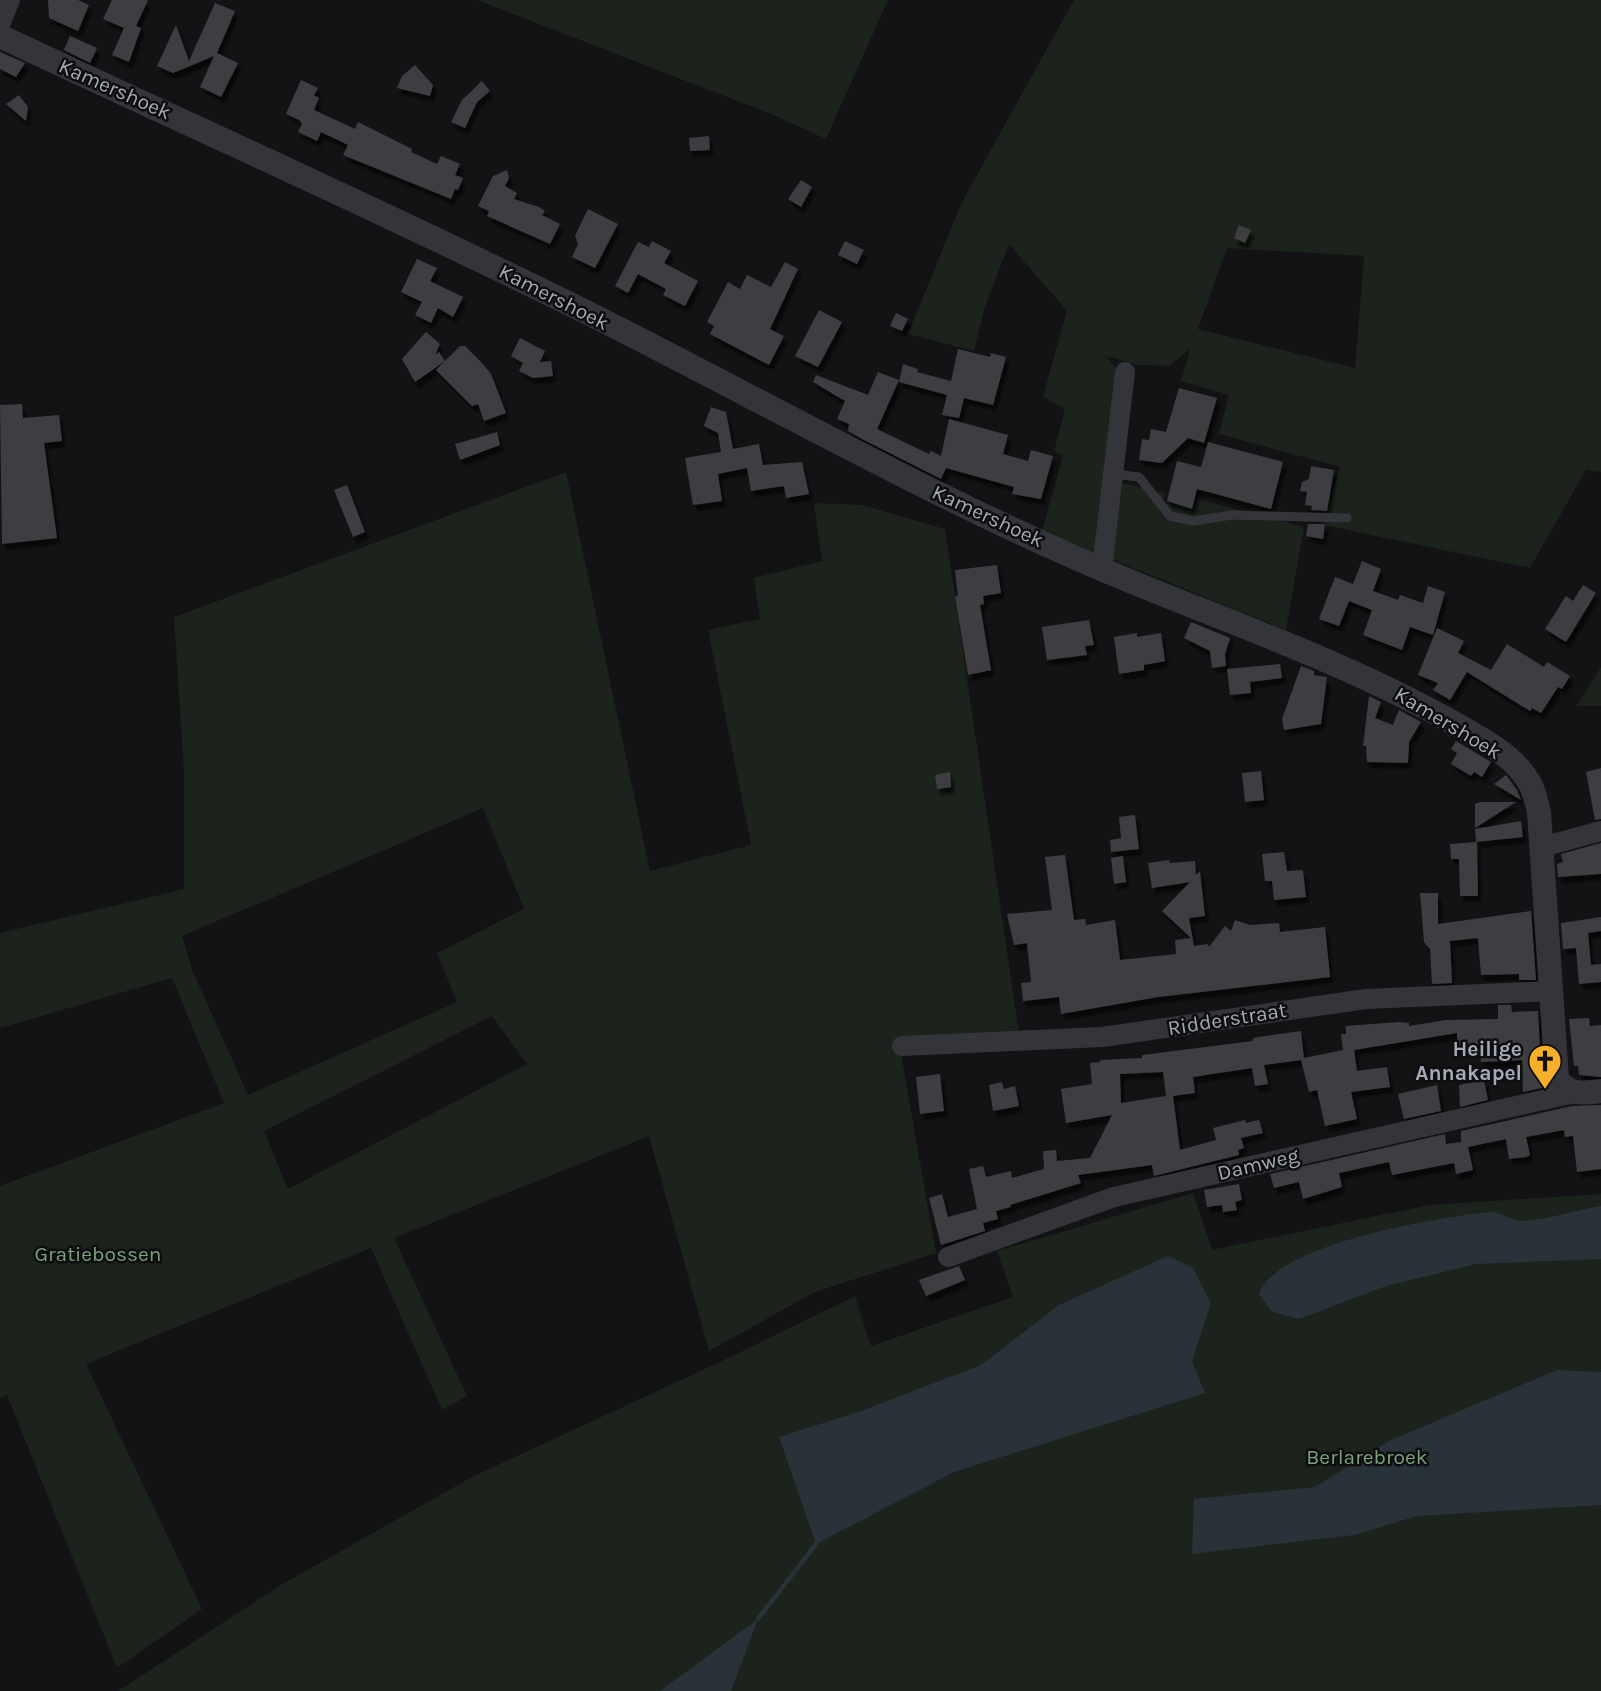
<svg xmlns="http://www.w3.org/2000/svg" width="1601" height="1691" font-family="Karla,sans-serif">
  <defs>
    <filter id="shadow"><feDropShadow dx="3.5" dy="6" stdDeviation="1.5" flood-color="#0009"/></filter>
  </defs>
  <rect width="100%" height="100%" fill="#131315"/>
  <path fill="#1b231c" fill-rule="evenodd" d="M477,0H888L826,139L776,116Z
    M1074,0H1601V472L1586,470L1530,568L1324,525L1340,467L1219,434L1229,395L1181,381L1190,349L1169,366L1139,365L1106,356L1115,367L1118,379L1098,558L1042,531L1063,456L1054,451L1065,410L1043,396L1067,311L1009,244L985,307L974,351L908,334L962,202ZM1227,248L1364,256L1355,368L1198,329Z
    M566,472L650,871L751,845L708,630L760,619L754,578L822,561L814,503L862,505L945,529L1019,1033L898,1037L936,1253L815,1292L709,1351L649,1136L394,1238L467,1396L442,1410L371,1248L86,1364L202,1609L117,1668L7,1395L0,1398V1186L224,1103L172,978L0,1028V933L184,889V771L174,617ZM483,808L524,909L437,953L457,1002L248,1095L193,972L182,936ZM492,1016L527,1064L288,1189L264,1131Z
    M1122,483L1164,493V503L1193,511L1197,499L1304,527L1286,630L1111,559Z
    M1601,667V706H1576Z
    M1193,1193L1212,1250L1430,1205L1601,1194V1691H118L281,1585L472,1477L724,1360L855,1296L871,1346L1013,1297L997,1251Z"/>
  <path fill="#293239" d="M1601,1206V1259L1476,1264L1386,1286L1299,1319L1272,1312L1259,1294C1275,1244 1440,1217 1489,1212C1501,1211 1513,1222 1524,1221C1550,1219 1576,1210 1601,1206Z
    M1168,1256L1193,1268L1211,1303L1192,1361L1205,1393L954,1472L816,1544L779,1437L861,1411L981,1365L1059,1305Z
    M1557,1370L1601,1372V1505L1417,1516L1354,1535L1192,1554L1194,1499L1315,1487L1389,1441Z
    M758,1619L731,1691H660Z"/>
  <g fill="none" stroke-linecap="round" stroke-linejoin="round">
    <path stroke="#293239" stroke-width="4.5" d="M758,1619L816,1544"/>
  </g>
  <path fill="#3d3e42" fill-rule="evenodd" filter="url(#shadow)" d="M48,0H78L89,5L78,31L49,18Z
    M112,0H148L136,26L141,28L129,62L112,55L124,28L103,19Z
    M215,3L235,11L217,53L238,63L221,97L200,87L214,56L173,73L157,66L176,25L189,61Z
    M70,36L97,48L90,63L64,50Z
    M0,52L25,63L16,77L0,69Z
    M415,65L433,85L430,96L397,88L402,76Z
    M301,80L318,88L314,95L319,98L314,110L355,129L358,122L412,149L411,152L437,164L441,156L460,164L455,175L463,178L458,190L455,189L451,199L343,155L348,145L321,132L317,141L298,132L302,124L299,120L286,114Z
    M482,81L490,91L477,102L465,128L451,122L462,100Z
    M19,95L28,107L26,121L6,104Z
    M709,136L710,150L690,151L689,138Z
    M507,170L509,178L505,186L517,193L514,199L539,207L545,211L542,215L560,224L550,244L487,216L489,211L478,206L493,176Z
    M801,180L812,187L801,207L788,199Z
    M588,209L618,224L595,268L572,257L578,244L575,236Z
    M1239,225L1251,230L1245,243L1234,238Z
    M652,241L671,251L664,263L698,281L685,306L663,295L666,289L638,274L628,293L615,286L638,242L649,247Z
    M845,241L864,250L857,264L838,255Z
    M417,259L437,268L430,281L463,297L453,317L438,308L431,323L415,315L422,302L401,292Z
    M785,262L798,269L770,329L784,336L769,365L710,334L714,326L707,322L728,282L740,289L747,275L771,287Z
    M819,310L842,322L818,367L795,356Z
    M896,313L908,319L902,331L890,326Z
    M426,332L440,344L435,355L439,352L445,361L460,346H465L481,362L491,374L506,413L484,421L478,404L472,406L436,370L445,361L415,382L402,359Z
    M520,338L545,351L540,362L551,361L553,376L533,378L519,371L523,363L511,356Z
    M958,349L990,357L991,353L1006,357L993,405L964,398L959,418L942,415L947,395L899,382L903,364L918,369L917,372L951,381Z
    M878,372L899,380L877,429L929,454L931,451L941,456L949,419L1008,435L1003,454L1028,461L1031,450L1053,456L1041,499L1012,494L1014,487L946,468L941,479L862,439L848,431L849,424L837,419L845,401L813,382L816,375L868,395Z
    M1179,388L1217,398L1204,443L1188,438L1162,463L1139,460L1142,439L1149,440L1151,429L1166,432Z
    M22,404L23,418L59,415L62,441L44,443L57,538L2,544L0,405Z
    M711,407L726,412L733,449L759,444L763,465L802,462L809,494L786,498L784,486L751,491L747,468L718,474L722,501L693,505L685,458L721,452L718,433L704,426Z
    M497,432L500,445L460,460L455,444Z
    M1208,442L1283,462L1271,509L1197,489L1192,509L1167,501L1177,461L1201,467Z
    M1311,466L1334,470L1327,511L1311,510L1312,506L1305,505L1307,492L1300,491L1302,482L1309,479Z
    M347,485L365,532L353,537L334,490Z
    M1308,524H1325L1323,539L1306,536Z
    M1362,561L1381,569L1373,591L1398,600L1400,595L1423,603L1428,586L1445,592L1433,635L1410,627L1402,650L1363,635L1372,610L1349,601L1339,626L1319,619L1335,577L1353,584Z
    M997,565L1001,593L983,596L984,604L980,605L991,670L968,675L955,596H958L955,570Z
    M1583,585L1596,593L1566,642L1545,629L1566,596L1573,601Z
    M1089,620L1094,645L1085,646L1087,655L1047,660L1042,627Z
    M1191,622L1230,638L1225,654L1226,666L1212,668L1210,651L1184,638Z
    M1437,628L1464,641L1458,653L1491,670L1507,644L1544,667L1547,662L1570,676L1562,689L1558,687L1541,713L1532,708L1530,711L1467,672L1450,700L1433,690L1438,683L1418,675Z
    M1137,633V637L1161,633L1165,661L1144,665V670L1119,674L1114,637Z
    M1280,664L1282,678L1250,682L1251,693L1230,695L1227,669Z
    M1301,666L1314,671V675L1327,677L1321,724L1284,730L1282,719Z
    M1369,696L1381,702L1375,718L1393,725L1399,710L1421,722L1409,742L1408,763L1367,762L1366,746H1363Z
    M1456,741L1491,762L1482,777L1474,772L1471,776L1451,764L1457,753L1451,749Z
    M1601,768V819L1595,820L1586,772Z
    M1261,771L1264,800L1245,802L1242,773Z
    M950,772L951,787L937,789L935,775Z
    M1506,775L1517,790L1521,800L1494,784Z
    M1481,802H1516L1475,828V804Z
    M1135,815L1139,849L1111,852L1110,840L1121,838L1119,817Z
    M1521,821L1523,837L1476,842L1475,829Z
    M1477,842L1478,896H1460L1459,859H1451L1450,844Z
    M1601,843V874L1558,877L1557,864L1563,862L1561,854Z
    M1284,852L1287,871L1303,870L1306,897L1274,900L1272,881H1265L1262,854Z
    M1065,855L1074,920L1085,919L1086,925L1115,920L1120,960L1176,954L1175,940L1191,938L1162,911L1190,882L1152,888L1148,863L1169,860L1170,863L1195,861L1196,875L1200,871L1205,916L1189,918L1194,946L1208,944L1209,947L1225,926L1231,931L1235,920L1250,925L1279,923L1280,932L1325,927L1330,977L1158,997L1061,1014L1059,997L1023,1001L1021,983L1031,982L1027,943L1014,945L1007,914L1052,910L1045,857Z
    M1123,856L1126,882L1114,884L1111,858Z
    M1420,893H1438V924L1531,911L1536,980H1519V974L1481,975L1478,938L1450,941L1452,983L1432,984L1430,949L1424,942Z
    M1601,917V931L1588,933L1591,965L1601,964V982L1579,984L1576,948L1563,949L1561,923Z
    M1498,1005H1511L1512,1012L1538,1011L1542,1088L1523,1092L1522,1060L1481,1062L1480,1051L1457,1049V1033L1354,1050L1357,1071L1387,1067L1390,1087L1351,1092L1357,1119L1325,1126L1317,1090L1309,1092L1301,1060L1264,1065L1268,1084L1255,1086L1252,1068L1193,1077L1195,1093L1173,1096L1180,1150L1216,1140L1213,1128L1245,1120L1246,1123L1259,1120L1263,1133L1241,1138L1244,1148L1238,1150L1239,1155L1154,1176L1152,1165L1078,1175L1081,1183L1010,1205L1011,1207L996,1211L998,1219L983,1223L985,1231L941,1245L929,1198L942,1194L948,1217L977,1209L969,1169L983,1166L986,1177L1011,1171L1012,1178L1044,1169L1043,1151L1056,1150L1057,1161L1090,1158L1112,1115L1066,1123L1061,1089L1092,1084L1090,1063L1100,1062V1060L1142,1058V1055L1253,1041V1038L1265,1036L1301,1031L1304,1058L1343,1050L1341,1034H1346V1026L1399,1022L1409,1023V1026L1446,1020L1498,1019ZM1163,1072L1166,1096L1121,1103L1120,1074Z
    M1589,1018L1590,1026L1601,1025V1077L1579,1075L1578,1066H1574L1569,1019Z
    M940,1074L944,1111L920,1114L916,1077Z
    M1484,1080L1488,1100L1460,1107L1459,1085Z
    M1002,1082L1004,1089L1015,1086L1019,1106L993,1111L989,1085Z
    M1437,1085L1441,1111L1404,1119L1398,1094Z
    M1601,1105V1169L1577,1172L1573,1136L1565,1137L1564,1130L1526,1137L1530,1155L1526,1157L1509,1159L1506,1139L1468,1147L1473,1170L1456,1174L1454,1163L1392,1175L1389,1162L1339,1173L1342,1187L1303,1199L1299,1182L1274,1188L1270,1174L1445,1134L1446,1144L1461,1142V1131L1572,1106Z
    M1239,1184L1242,1200L1235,1202L1237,1210L1223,1212L1222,1205L1207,1207L1204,1190Z
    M959,1266L965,1280L926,1296L919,1280Z"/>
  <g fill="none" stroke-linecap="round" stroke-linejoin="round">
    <path stroke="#34353a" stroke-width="9" d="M1115,474L1139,477L1170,516L1193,521L1232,515L1347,518"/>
    <path stroke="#34353a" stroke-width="20" d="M0,25L10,0
      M1102,569L1125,372
      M1542,847L1601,831
      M902,1046L1102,1037L1366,999L1552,991
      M948,1257L1114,1197L1574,1093"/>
    <path stroke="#34353a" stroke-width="24" d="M0,36C195,128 391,215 584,311C766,402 943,504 1132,582C1242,627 1356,667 1459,726C1482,739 1513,756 1527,779C1534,788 1536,801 1539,812L1557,1079C1569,1096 1582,1093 1601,1091"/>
  </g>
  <defs>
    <g id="church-pin" transform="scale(1.725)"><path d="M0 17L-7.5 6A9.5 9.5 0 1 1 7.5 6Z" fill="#f7ae29" stroke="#0e0e10"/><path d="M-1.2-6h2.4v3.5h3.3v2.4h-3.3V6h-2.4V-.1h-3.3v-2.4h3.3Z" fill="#111"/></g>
  </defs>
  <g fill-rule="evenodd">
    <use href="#church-pin" x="1545" y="1061"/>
  </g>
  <g text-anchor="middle" stroke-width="5" stroke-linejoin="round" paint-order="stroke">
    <g font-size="21" fill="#a4aab6" stroke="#0e0e10">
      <text transform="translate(115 89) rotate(24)" y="7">Kamershoek</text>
      <text transform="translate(554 297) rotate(27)" y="7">Kamershoek</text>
      <text transform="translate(988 516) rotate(25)" y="7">Kamershoek</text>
      <text transform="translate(1448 723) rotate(31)" y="7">Kamershoek</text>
      <text transform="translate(1227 1019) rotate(-9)" y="7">Ridderstraat</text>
      <text transform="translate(1258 1164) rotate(-13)" y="7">Damweg</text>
    </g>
    <g font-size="21" font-weight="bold" fill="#a4aab6" stroke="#0e0e10" text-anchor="end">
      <text x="1522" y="1056">Heilige<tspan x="1522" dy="24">Annakapel</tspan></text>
    </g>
    <g font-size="21" fill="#7ba27c" stroke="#0e0e10">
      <text x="98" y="1261">Gratiebossen</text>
      <text x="1367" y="1464">Berlarebroek</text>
    </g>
  </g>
</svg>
